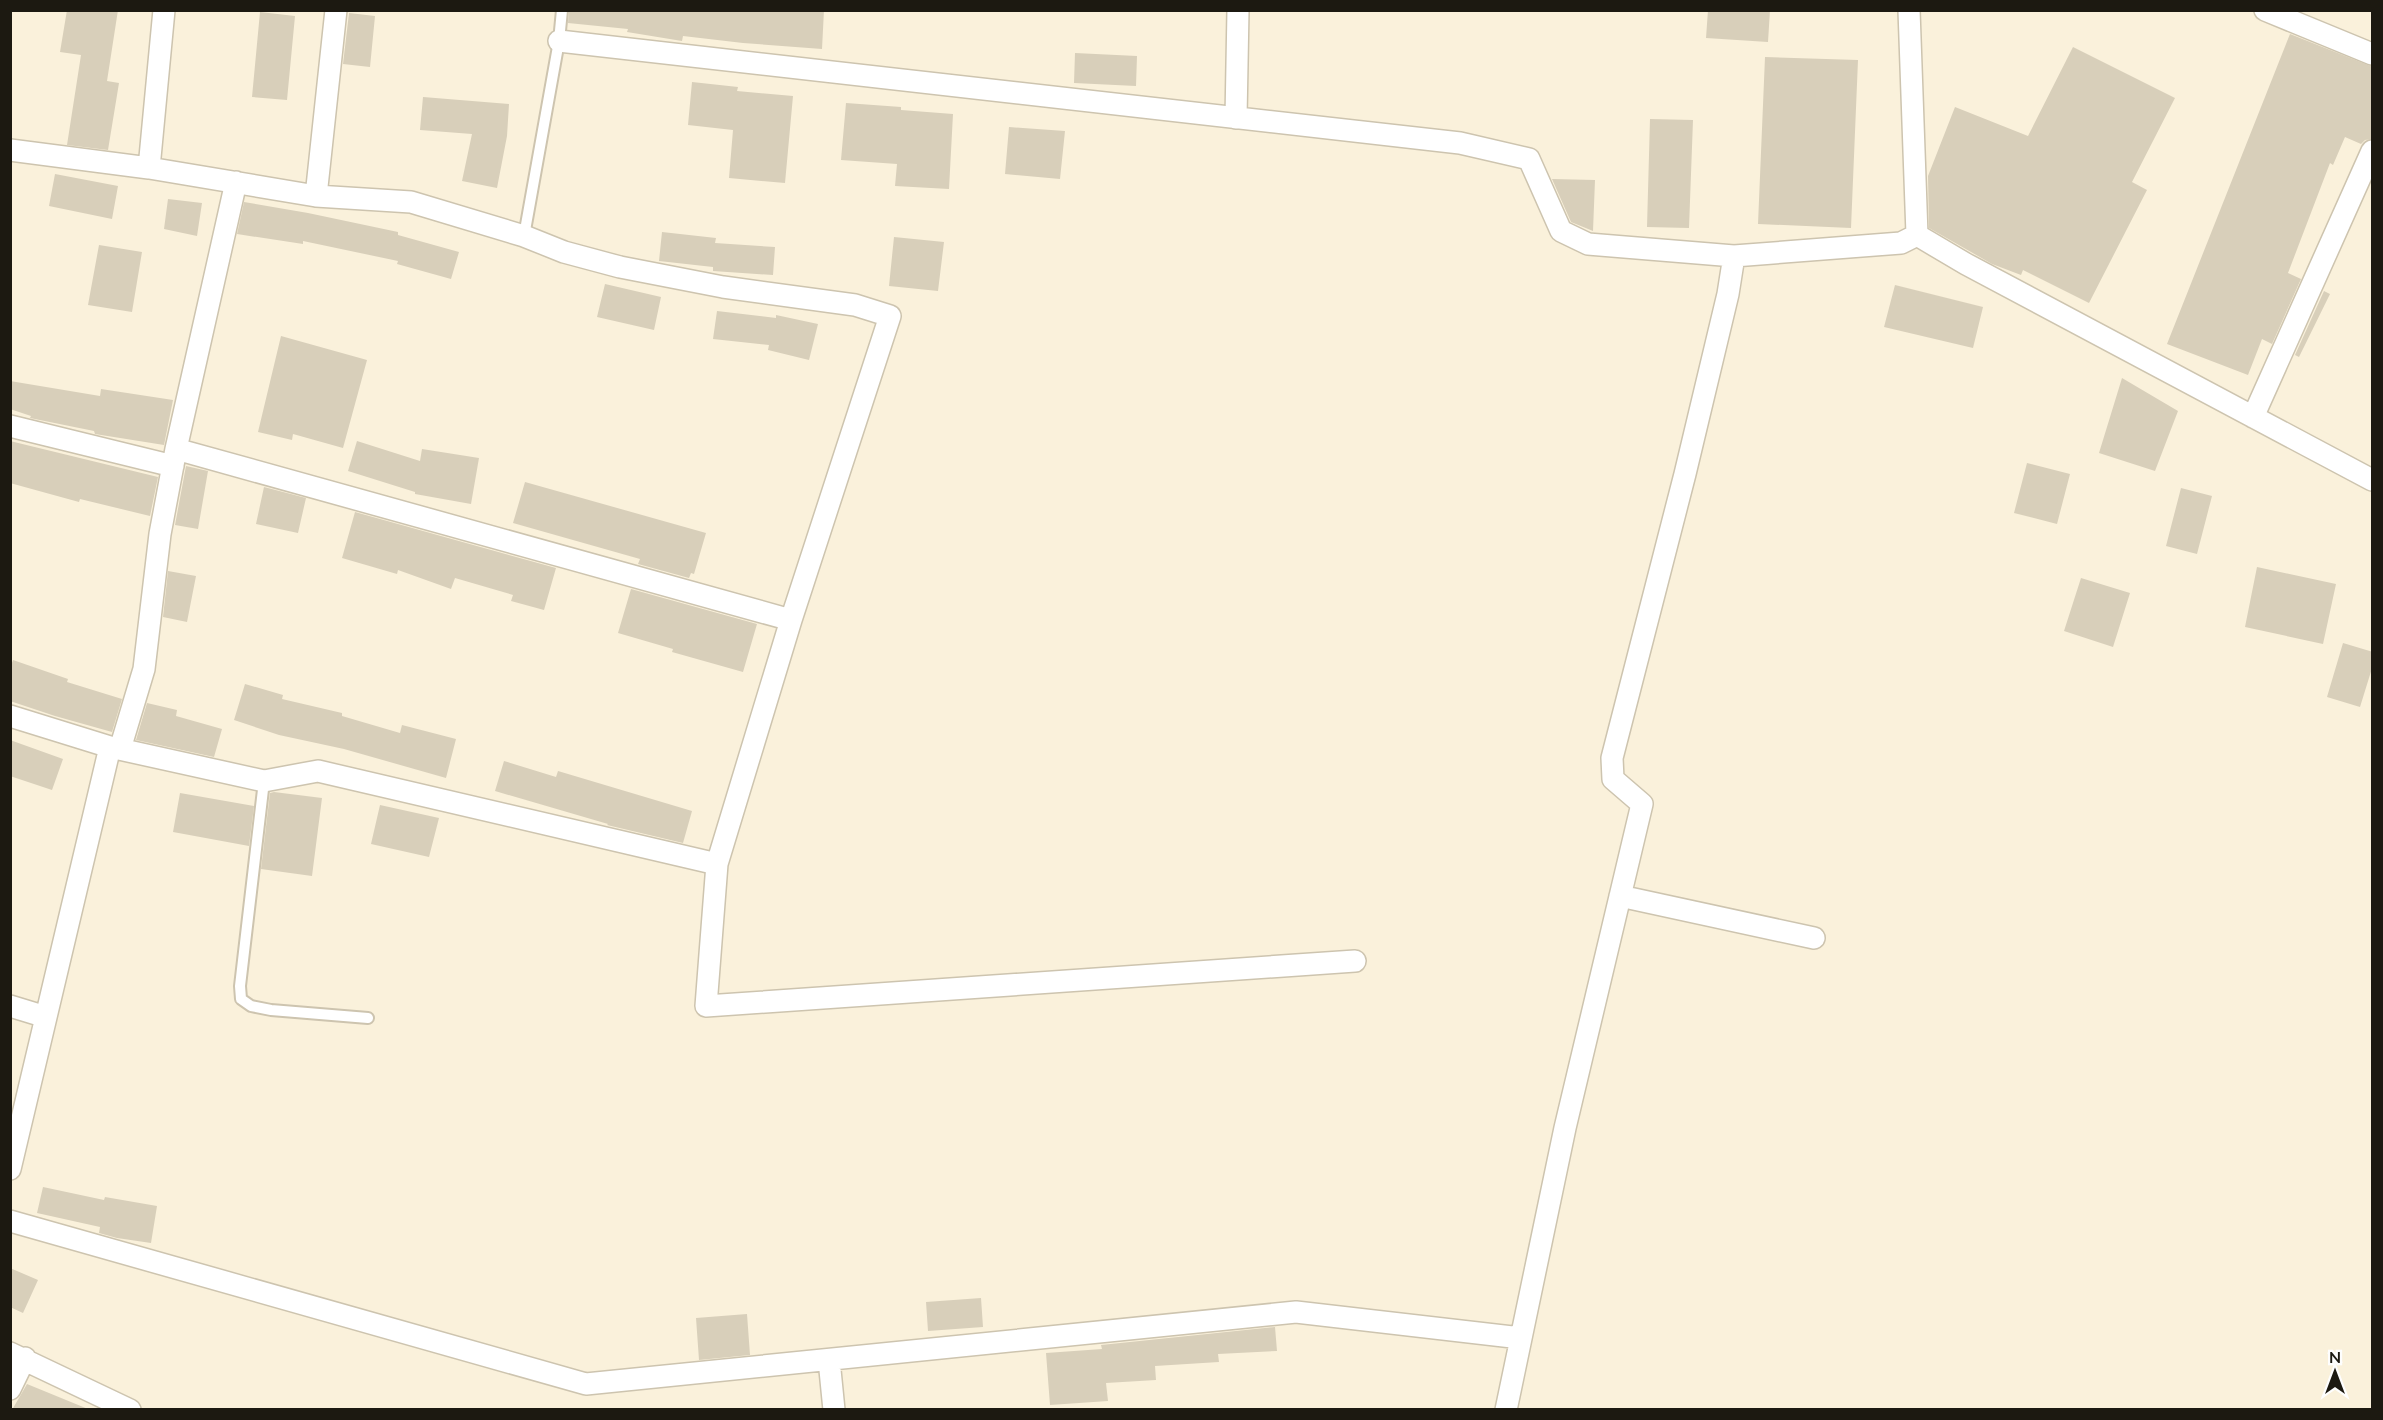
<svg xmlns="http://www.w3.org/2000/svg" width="2383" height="1420" font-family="Mulish,sans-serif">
  <rect width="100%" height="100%" fill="#faf1db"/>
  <path fill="#d8cfba" d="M67,10H118L107,81L119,83L108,150L67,145L81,55L60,52Z
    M569,10H824L822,49L743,43L683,36L682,41L627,32L628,29L568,23Z
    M1708,10H1770L1768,42L1706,38Z
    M260,12L295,16L287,100L252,97Z
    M349,13L375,16L370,67L343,64Z
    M2290,34L2373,67V139L2365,140L2361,144L2345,137L2333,165L2330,163L2288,273L2301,279L2272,344L2262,339L2248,375L2167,344Z
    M2073,47L2175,98L2132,182L2147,190L2089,303L2023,270L2021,275L1992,264L1929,228L1928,176L1955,107L2028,136Z
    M1075,53L1137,56L1136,86L1074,83Z
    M1765,57L1858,60L1851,228L1758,224Z
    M692,82L738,87L737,91L793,96L785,183L729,178L733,130L688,125Z
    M423,97L509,104L507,136L497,188L462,181L472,134L420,130Z
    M846,103L901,107V110L953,114L949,189L895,186L897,164L841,160Z
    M1650,119L1693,120L1689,228L1647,227Z
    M1009,127L1065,131L1060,179L1005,174Z
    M55,174L118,186L112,219L49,206Z
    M1552,179L1595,180L1593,231L1571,222Z
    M168,199L202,203L197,236L164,229Z
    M244,202L308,213L398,232V235L459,252L451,279L397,264L398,261L303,241V244L237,234Z
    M662,232L716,238L715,243L775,247L773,275L713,271V267L659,261Z
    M894,237L944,242L938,291L889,286Z
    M99,245L142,252L132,312L88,305Z
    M605,284L661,297L654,330L597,317Z
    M1895,285L1983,307L1973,348L1884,327Z
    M2324,291L2330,294L2299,357L2295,355Z
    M717,311L776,318V315L818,324L809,360L768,350L769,345L713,339Z
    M281,336L367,360L343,448L293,434L292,440L258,432Z
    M2122,378L2178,411L2155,471L2099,453Z
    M10,381L100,396L101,389L173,400L164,445L95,434L94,431L30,418L31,416L10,409Z
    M10,441L158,477L150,516L80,499L79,502L10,483Z
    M357,441L420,461L422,449L479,458L471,504L415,494V492L348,471Z
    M2027,463L2070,474L2057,524L2014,513Z
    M186,466L208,471L198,529L175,525Z
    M525,482L706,533L694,574L691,573L689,578L638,564L640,559L513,523Z
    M264,487L306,498L298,533L256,524Z
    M2181,488L2212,496L2197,554L2166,546Z
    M355,512L556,568L544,610L511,601L513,595L455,578L451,589L398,570L397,574L342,558Z
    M2257,567L2336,584L2323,644L2245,627Z
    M168,571L196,576L187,622L163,617Z
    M2081,578L2130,593L2113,647L2064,631Z
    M631,589L757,624L743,672L672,652L673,649L618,633Z
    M2343,643L2373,652V665L2360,707L2327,697Z
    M13,660L68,679L67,682L122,699L112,732L55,716L10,701V668Z
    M245,684L283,695L282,699L342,713V716L400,733L402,725L456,739L446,778L344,749L279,735L234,720Z
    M147,703L177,710L176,716L222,729L214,757L136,740Z
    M10,740L63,759L52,790L10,776Z
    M504,761L556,777L558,771L692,811L683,843L607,825L608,824L495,791Z
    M274,792L322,798L312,876L261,869L270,793Z
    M180,793L254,806L249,846L173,832Z
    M380,805L439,818L429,857L371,844Z
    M43,1187L104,1200L105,1197L157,1206L151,1243L117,1238L99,1233L100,1227L37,1213Z
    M10,1268L38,1280L23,1313L10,1307Z
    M981,1298L983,1327L928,1331L926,1302Z
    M747,1314L750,1355L699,1360L696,1318Z
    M1275,1327L1277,1351L1218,1354L1219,1362L1155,1366L1156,1380L1106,1383L1108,1401L1050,1405L1046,1353L1102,1349L1101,1345Z
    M27,1384L88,1409V1410H12Z"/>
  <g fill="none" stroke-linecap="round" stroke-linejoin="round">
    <g stroke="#cdc4af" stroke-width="14">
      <path id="service" d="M524,236L559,41L562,10
        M264,781L240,986L241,999L251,1006L271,1010L368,1018"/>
    </g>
    <g stroke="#cdc4af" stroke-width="24">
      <path id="minor" d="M1909,10L1917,235L1966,264L2372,480
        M2265,10L2372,54
        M559,41L1460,143L1529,159L1561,231L1588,244L1734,256L1901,243L1917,235
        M1236,118L1238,10
        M10,150L149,168L316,196L411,202L524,236L564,252L620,267L723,287L855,305L890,316L791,620L717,864L706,1006L1355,961
        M149,168L164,10
        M236,182L176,449L791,620
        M316,196L336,10
        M2253,417L2372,151
        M10,426L173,466
        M10,716L110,747L264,781L318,771L717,864
        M120,749L144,669L160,534L176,449
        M1620,896L1814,938
        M10,1006L46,1017
        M10,1169L110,747
        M10,1221L586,1384L1296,1312L1521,1338
        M10,1353L130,1410
        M829,1360L834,1410
        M10,1389L25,1358
        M1506,1410L1565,1128L1642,804L1613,779L1612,758L1685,474L1728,294L1734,256"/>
    </g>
    <use href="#service" stroke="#fff" stroke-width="10"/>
    <use href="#minor" stroke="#fff" stroke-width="21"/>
  </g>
  <rect width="2383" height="1420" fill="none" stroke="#1c1911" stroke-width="24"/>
  <g transform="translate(2335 1372)" stroke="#fefefe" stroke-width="4.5" paint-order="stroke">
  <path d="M0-4.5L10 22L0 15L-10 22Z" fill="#1c1911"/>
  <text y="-9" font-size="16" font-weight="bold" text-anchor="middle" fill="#1c1911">N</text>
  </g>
</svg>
